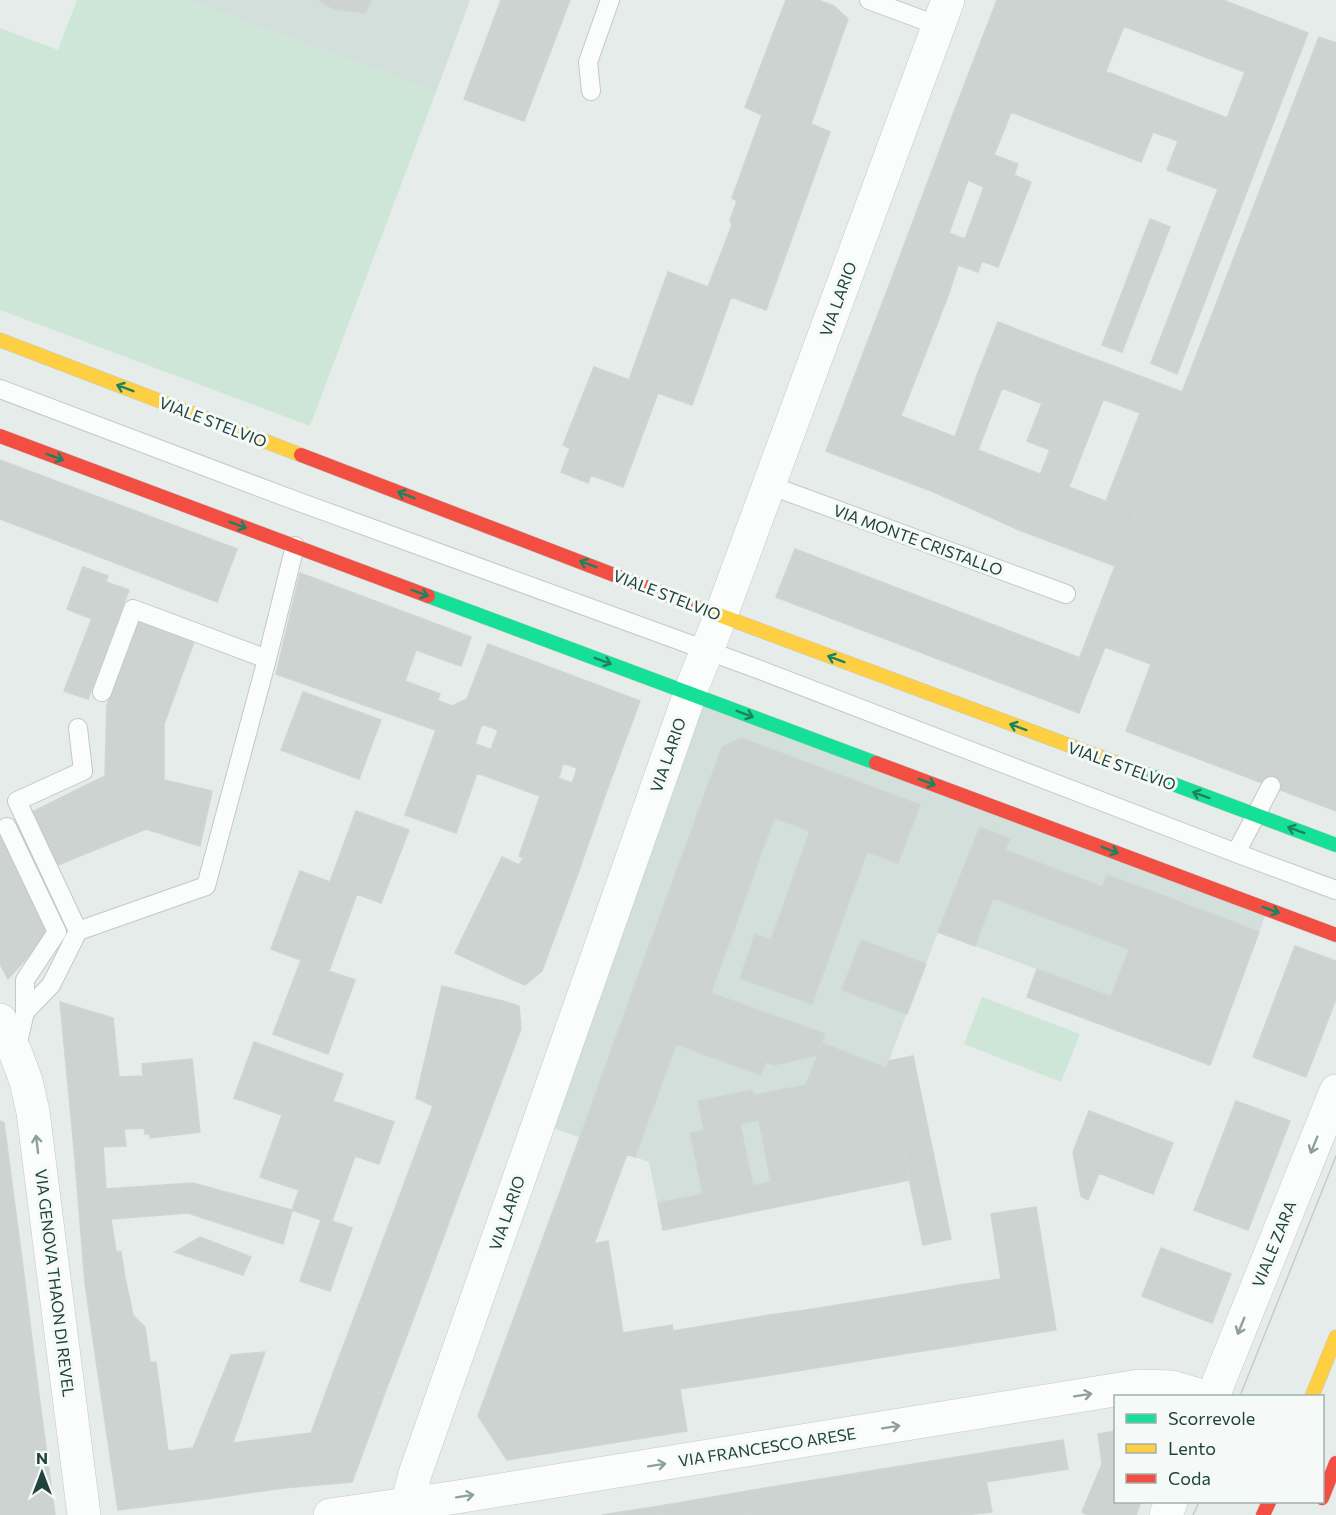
<svg xmlns="http://www.w3.org/2000/svg" width="1336" height="1515" font-family="Commissioner,sans-serif">
  <rect width="100%" height="100%" fill="#e6ecea"/>
  <path fill="#d3dfda" d="M187,0H470L436,92Z
    M694,700L1265,916L1210,1065L1027,997L1037,969L938,932L886,1068L910,1180L663,1230L649,1162L548,1126Z"/>
  <path fill="#cee6d8" d="M77,0H187L436,92L310,426L0,310V28L58,50Z
    M982,997L1080,1034L1061,1082L964,1044Z"/>
  <path fill="#ccd3d1" stroke="#ced5d3" stroke-width="1.5" fill-rule="evenodd" d="M319,0H371L365,13L335,9L324,4Z
    M501,0H570L524,121L464,99Z
    M786,0H818L834,6L848,19L811,124L830,132L766,310L731,297L692,405L658,393L623,487L591,475L588,483L561,472L570,448L563,445L594,367L629,380L668,272L708,287L732,225L730,220L737,201L732,198L762,115L745,107Z
    M997,0H1091L1086,12L1124,26L1106,71L987,26Z
    M1091,0H1223L1308,33L1269,134L1227,118L1245,72L1086,12Z
    M987,26L1269,134L1237,217L1211,207L1218,189L1167,170L1178,141L1153,132L1141,162L1011,112L1005,128L955,109Z
    M1319,37L1336,43V757L1330,773L1243,740L1275,657L1105,592Z
    M955,109L1005,128L994,155L1018,164L1014,175L1031,182L998,267L982,261L978,272L958,265L948,296L893,275ZM968,180L984,187L965,239L949,233Z
    M1211,207L1237,217L1177,374L1151,363Z
    M1150,219L1170,227L1122,352L1102,345Z
    M893,275L948,296L901,416L955,437L934,492L826,451Z
    M998,322L1086,356L1064,412L976,378Z
    M1086,356L1116,367L1069,487L1136,513L1115,566L1019,530Z
    M1116,367L1182,392L1136,513L1106,501L1140,413L1103,399Z
    M976,378L1002,388L978,450L955,437Z
    M1042,403L1064,412L1050,450L1027,441Z
    M955,437L978,450L1040,474L1019,530L934,492Z
    M0,460L133,510L113,562L0,519Z
    M133,510L237,549L217,602L113,562Z
    M795,549L986,622L967,670L776,597Z
    M83,567L108,576L92,619L67,609Z
    M300,573L471,637L461,666L416,650L405,681L440,694L427,727L276,674Z
    M106,582L129,590L88,699L64,691Z
    M1105,592L1228,639L1202,707L1175,696L1157,743L1126,731L1151,664L1105,647L1079,713L1061,706Z
    M138,621L194,642L164,724L107,705Z
    M986,622L1080,658L1061,706L967,670Z
    M1228,639L1275,657L1243,740L1202,724L1208,709L1202,707Z
    M488,644L640,701L607,790L574,778L577,768L563,763L560,774L491,749L498,730L482,724L475,744L427,727L437,700L452,706L467,699Z
    M303,692L381,720L359,779L281,750Z
    M1175,696L1208,709L1202,724L1330,773L1336,757V811L1157,743Z
    M107,705L164,724V780L212,791L200,846L146,829L53,867L26,815L105,776Z
    M436,730L560,774L558,778L572,783L574,778L607,790L577,876L519,856L540,796L477,773L456,833L405,815Z
    M741,738L920,805L898,863L867,852L812,1004L740,978L755,934L771,940L810,831L774,818L711,993L641,968L722,747Z
    M356,811L409,830L381,903L357,894L329,971L355,980L328,1054L273,1034L301,960L271,949L300,871L330,882Z
    M980,827L1010,839L1005,850L1103,887L1086,933L993,898L975,946L938,932Z
    M0,833L50,932L8,979L0,964Z
    M502,857L519,865L524,857L563,871L509,978L455,953Z
    M563,871L577,876L542,971L525,985L509,978Z
    M1107,875L1151,891L1129,949L1086,933Z
    M1151,891L1259,932L1210,1065L1027,997L1037,969L1111,997Z
    M861,940L926,964L907,1014L842,990Z
    M1295,946L1336,961V999L1306,1077L1253,1057Z
    M641,968L825,1034L817,1055L774,1065L766,1062L761,1075L676,1044L635,1157L580,1137Z
    M442,986L503,1001L474,1121L433,1106L416,1098Z
    M503,1001L519,1006L521,1029L485,1125L474,1121Z
    M60,1002L113,1018L119,1077L143,1076L142,1064L192,1059L200,1132L150,1138V1134H145L144,1128L124,1129L126,1146L74,1148Z
    M254,1042L343,1074L333,1101L394,1122L379,1164L355,1156L332,1221L352,1228L330,1291L300,1281L321,1220L292,1210L299,1190L260,1177L282,1115L234,1098Z
    M822,1043L886,1068L910,1180L766,1209L761,1184L771,1182L754,1095L806,1085Z
    M913,1056L951,1239L923,1245L886,1068L889,1061Z
    M752,1090L759,1120L740,1124L753,1186L761,1184L766,1209L663,1230L658,1203L703,1194L690,1133L704,1130L698,1101Z
    M1236,1101L1290,1121L1248,1230L1194,1210Z
    M433,1106L485,1125L449,1222L397,1203Z
    M1089,1111L1173,1143L1153,1194L1099,1173L1088,1200L1081,1196L1073,1152Z
    M0,1121L4,1123L23,1267L0,1270Z
    M580,1137L627,1154L594,1244L537,1255Z
    M103,1147L106,1189L193,1183L292,1210L283,1244L188,1213L111,1219L116,1251L121,1252L125,1278L85,1283L74,1148Z
    M397,1203L449,1222L412,1322L360,1302Z
    M1036,1207L1056,1330L968,1344L959,1285L1001,1279L991,1214Z
    M200,1237L251,1257L243,1275L175,1252Z
    M608,1241L623,1333L672,1325L673,1331L763,1316L772,1375L680,1389L679,1384L577,1400L553,1252Z
    M1161,1248L1231,1274L1212,1323L1142,1296Z
    M553,1252L577,1400L679,1384L687,1431L507,1460L478,1416L537,1255Z
    M23,1267L39,1395L0,1400V1270Z
    M125,1278L133,1315L145,1327L150,1362L97,1367L85,1283Z
    M959,1285L968,1344L916,1352L906,1294Z
    M906,1294L916,1352L816,1368L806,1310Z
    M360,1302L412,1322L384,1395L332,1376Z
    M806,1310L816,1368L772,1375L763,1316Z
    M265,1352L213,1498L118,1510L97,1367L156,1362L168,1451L193,1448L231,1355Z
    M332,1376L384,1395L352,1482L283,1488L213,1498L233,1443L311,1433Z
    M39,1395L55,1515H0V1400Z
    M1116,1431V1502H1141L1136,1515H1088L1082,1512L1102,1464L1098,1434Z
    M1063,1440L1068,1469L986,1482L981,1453Z
    M981,1453L992,1512L964,1515H751L747,1491Z
    M747,1491L751,1515H661L659,1506Z
    M659,1506L661,1515H602Z"/>
  <g fill="none" stroke-linecap="round" stroke-linejoin="round">
    <g stroke="#c3c9c7" stroke-width="20">
      <path id="lane" d="M869,0L939,26
        M591,91L588,62L610,0
        M0,389L291,499L755,668L1236,853L1336,890
        M769,485L1066,594
        M102,692L133,609L267,659
        M7,827L57,932L25,980V1012
        M1236,853L1271,786
        M78,931L206,886L267,659L295,546
        M16,1051L25,1012L51,985L78,931L17,801L83,771L78,728"/>
    </g>
    <g stroke="#c3c9c7" stroke-width="34">
      <path id="street" d="M0,1020L16,1054L26,1081L33,1112L84,1515
        M1213,1396L1336,1091
        M330,1515L457,1497L1139,1386L1172,1387L1202,1396
        M404,1515L415,1474L693,685L721,615L948,0
        M1166,1515L1171,1502"/>
    </g>
    <g stroke="#c1cac7" stroke-width="15">
      <path id="fast" d="M428,596L876,763
        M1130,768L1336,845"/>
    </g>
    <g stroke="#c1cac7" stroke-width="15">
      <path id="slow" d="M0,340L301,455
        M695,606L1130,768
        M1312,1396L1336,1337"/>
    </g>
    <g stroke="#c1cac7" stroke-width="15">
      <path id="jam" d="M0,436L428,596
        M301,455L695,606
        M876,763L1336,935
        M1322,1498L1336,1463
        M1263,1515L1269,1502"/>
    </g>
    <use href="#lane" stroke="#fbfcfc" stroke-width="18"/>
    <use href="#street" stroke="#fbfcfc" stroke-width="33"/>
    <use href="#fast" stroke="#16e098" stroke-width="14"/>
    <use href="#slow" stroke="#ffcf43" stroke-width="14"/>
    <use href="#jam" stroke="#f24e42" stroke-width="14"/>
    <path stroke="#c7cccb" stroke-width="1.5" d="M1240,1396L1336,1156
      M1193,1515L1199,1502"/>
  </g>
  <defs><path id="oneway-shaft" d="M-6 0H5M1.5-3L5.5 0L1.5 3" fill="none" stroke-width="1.6" stroke-linecap="round" stroke-linejoin="round" transform="scale(1.5)"/></defs>
  <g stroke="#1c8261">
    <use href="#oneway-shaft" transform="translate(125 388) rotate(-159)"/>
    <use href="#oneway-shaft" transform="translate(55 457) rotate(20)"/>
    <use href="#oneway-shaft" transform="translate(406 495) rotate(-159)"/>
    <use href="#oneway-shaft" transform="translate(238 525) rotate(20)"/>
    <use href="#oneway-shaft" transform="translate(588 564) rotate(-159)"/>
    <use href="#oneway-shaft" transform="translate(420 593) rotate(21)"/>
    <use href="#oneway-shaft" transform="translate(836 659) rotate(-159)"/>
    <use href="#oneway-shaft" transform="translate(603 661) rotate(21)"/>
    <use href="#oneway-shaft" transform="translate(745 714) rotate(21)"/>
    <use href="#oneway-shaft" transform="translate(1018 727) rotate(-160)"/>
    <use href="#oneway-shaft" transform="translate(927 782) rotate(20)"/>
    <use href="#oneway-shaft" transform="translate(1201 795) rotate(-160)"/>
    <use href="#oneway-shaft" transform="translate(1296 830) rotate(-160)"/>
    <use href="#oneway-shaft" transform="translate(1110 850) rotate(21)"/>
    <use href="#oneway-shaft" transform="translate(1271 910) rotate(20)"/>
  </g>
  <g stroke="#8ea09c">
    <use href="#oneway-shaft" transform="translate(37 1144) rotate(-97)"/>
    <use href="#oneway-shaft" transform="translate(1314 1145) rotate(112)"/>
    <use href="#oneway-shaft" transform="translate(1241 1326) rotate(112)"/>
    <use href="#oneway-shaft" transform="translate(1083 1395) rotate(-9)"/>
    <use href="#oneway-shaft" transform="translate(891 1427) rotate(-9)"/>
    <use href="#oneway-shaft" transform="translate(657 1465) rotate(-9)"/>
    <use href="#oneway-shaft" transform="translate(465 1496) rotate(-9)"/>
  </g>
  <g text-anchor="middle" stroke-width="6" stroke-linejoin="round" paint-order="stroke">
    <g font-size="16" fill="#20433d" stroke="#f5faf8">
      <text transform="translate(838 299) rotate(-70)" y="6">VIA LARIO</text>
      <text transform="translate(213 422) rotate(21)" y="6">VIALE STELVIO</text>
      <text transform="translate(918 540) rotate(20)" y="6">VIA MONTE CRISTALLO</text>
      <text transform="translate(667 595) rotate(21)" y="6">VIALE STELVIO</text>
      <text transform="translate(668 755) rotate(-71)" y="6">VIA LARIO</text>
      <text transform="translate(1122 766) rotate(20)" y="6">VIALE STELVIO</text>
      <text transform="translate(507 1213) rotate(-71)" y="6">VIA LARIO</text>
      <text transform="translate(1274 1244) rotate(-68)" y="6">VIALE ZARA</text>
      <text transform="translate(55 1283) rotate(83)" y="6">VIA GENOVA THAON DI REVEL</text>
      <text transform="translate(767 1447) rotate(-9)" y="6">VIA FRANCESCO ARESE</text>
    </g>
  </g>
  <rect x="1114" y="1395" width="210" height="108" fill="#f5faf8" stroke="#a0b1ad" stroke-width="1.5"/>
  <rect x="1126" y="1414" width="30" height="9" fill="#16e098" stroke="#a0b1ad" stroke-width="1.5"/>
  <text x="1168" y="1425" font-size="18" fill="#20433d">Scorrevole</text>
  <rect x="1126" y="1444" width="30" height="9" fill="#ffcf43" stroke="#a0b1ad" stroke-width="1.5"/>
  <text x="1168" y="1455" font-size="18" fill="#20433d">Lento</text>
  <rect x="1126" y="1474" width="30" height="9" fill="#f24e42" stroke="#a0b1ad" stroke-width="1.5"/>
  <text x="1168" y="1485" font-size="18" fill="#20433d">Coda</text>
  <g transform="translate(42 1473)" stroke="#f5faf8" stroke-width="4.5" paint-order="stroke">
  <path d="M0-4.5L10 22L0 15L-10 22Z" fill="#20433d"/>
  <text y="-9" font-size="16" font-weight="bold" text-anchor="middle" fill="#20433d">N</text>
  </g>
</svg>
